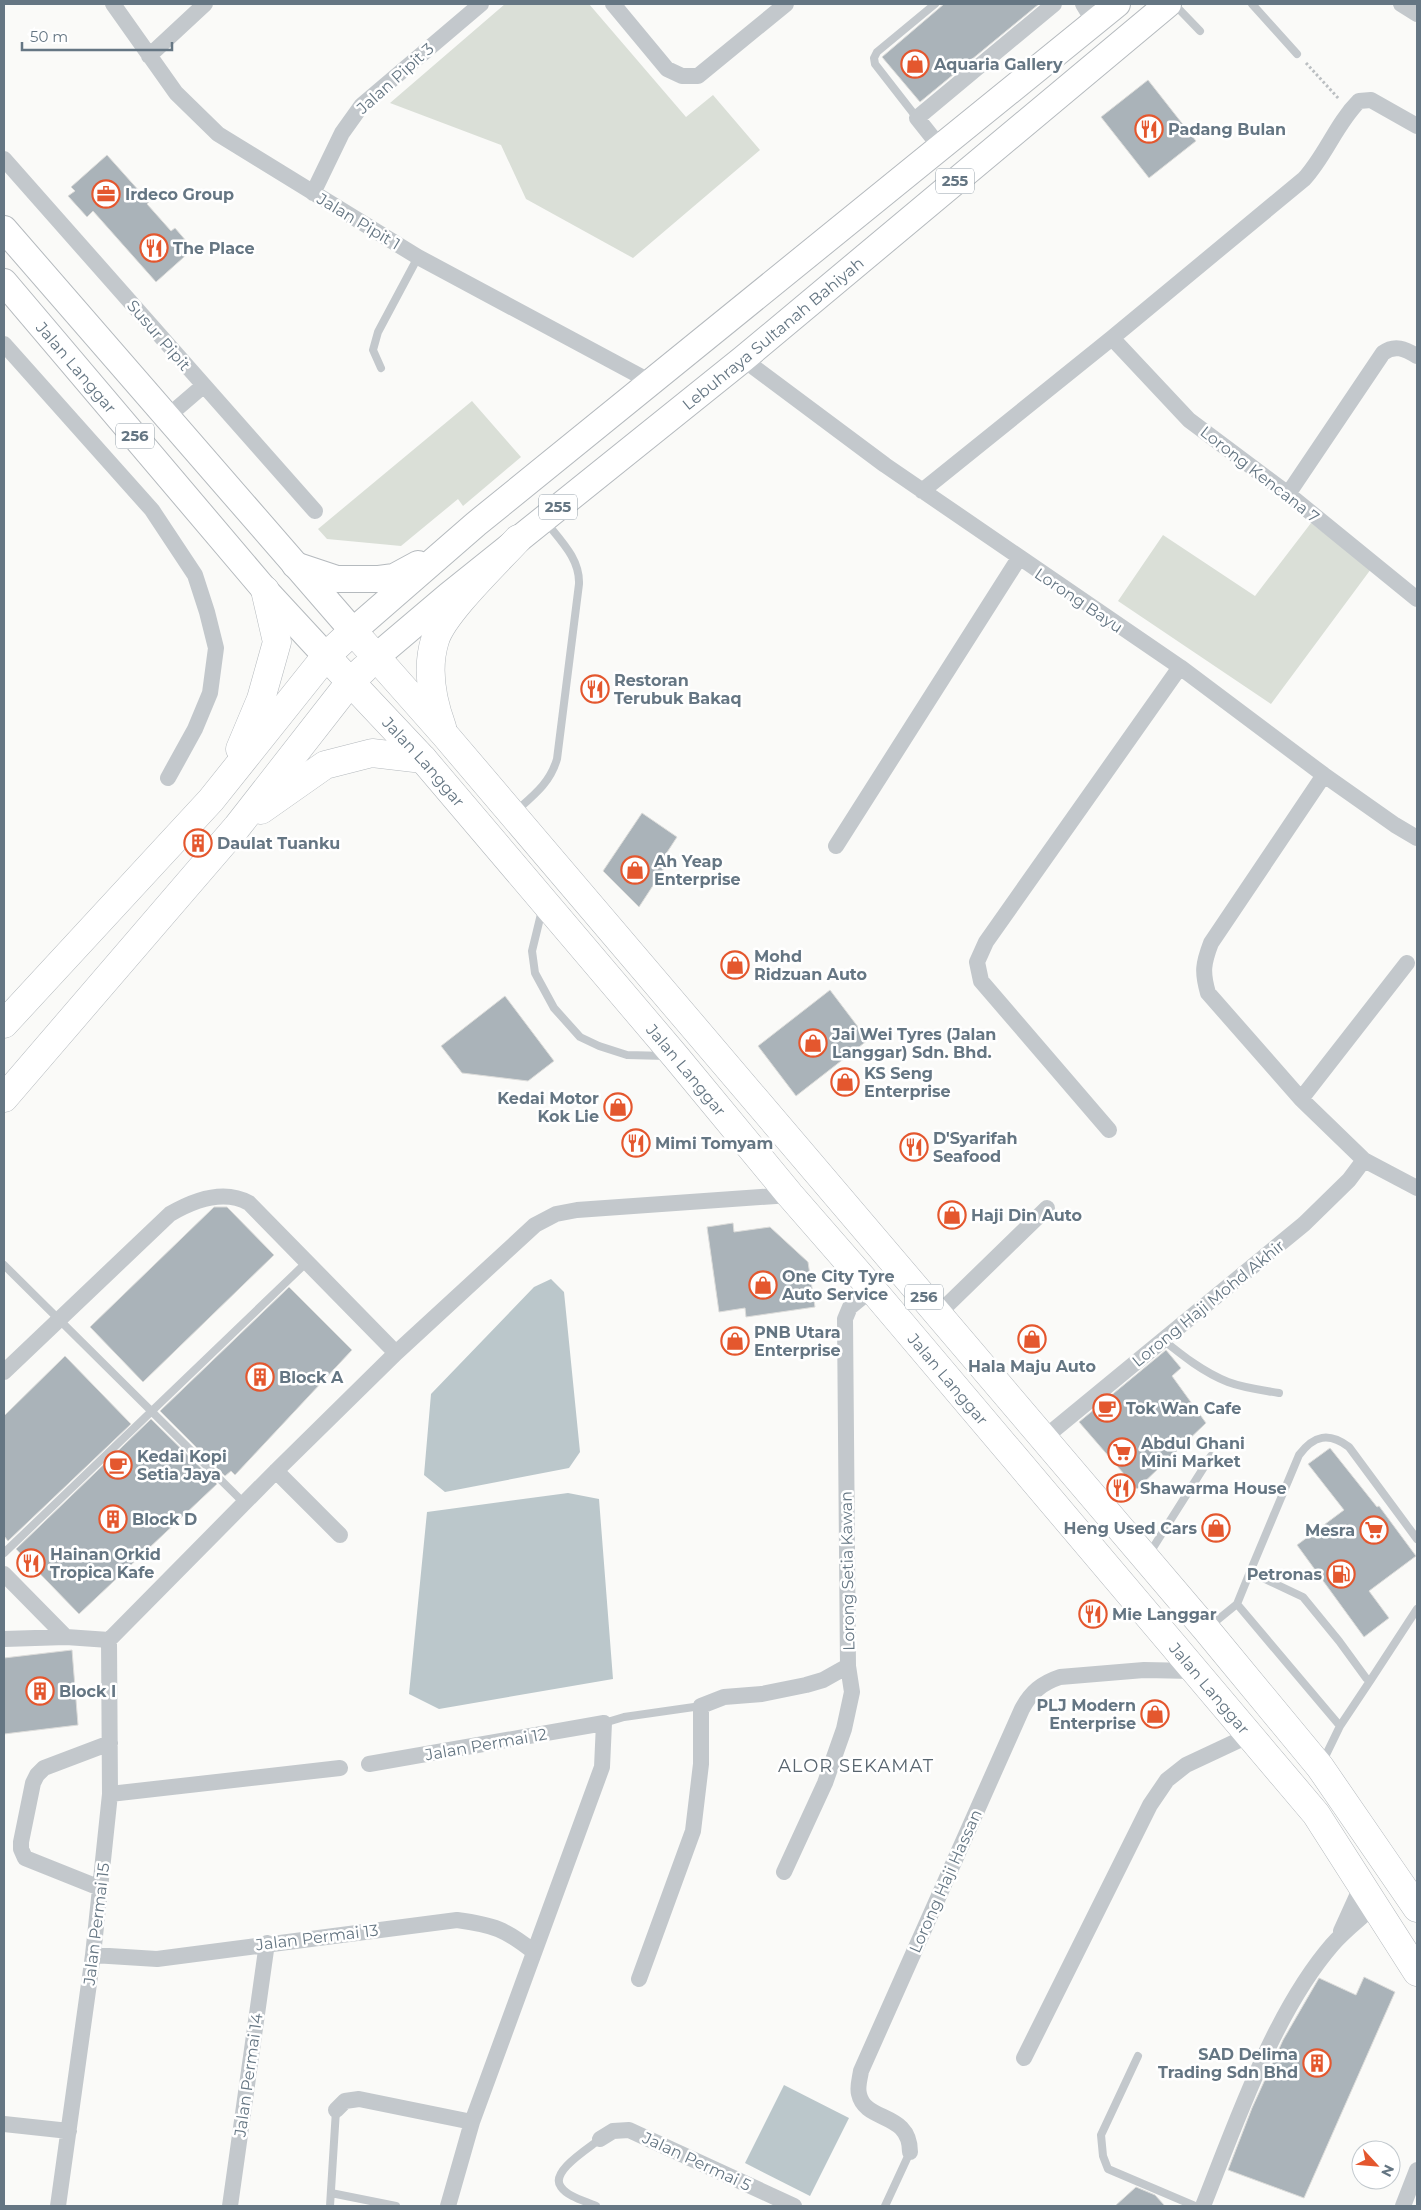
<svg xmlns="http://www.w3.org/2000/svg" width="1421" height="2210" font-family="Montserrat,sans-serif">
  <rect width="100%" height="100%" fill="#fafaf8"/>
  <path fill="#dadfd7" d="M505,4H589L686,117L713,95L760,150L633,258L526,199L501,145L390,103Z
    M472,401L521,457L463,506L458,499L401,546L327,539L318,529Z
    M1311,523L1371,569L1271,704L1118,601L1163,535L1255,596Z"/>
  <path fill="#bbc7cb" d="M551,1279L564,1292L580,1452L569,1468L445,1492L424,1475L431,1394L534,1287Z
    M568,1493L599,1499L613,1679L439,1709L409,1694L427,1512Z
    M784,2085L849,2118L810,2196L745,2163Z"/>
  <path fill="#aab3b9" stroke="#dcdcda" d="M944,4H1039L920,102L882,57Z
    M1148,80L1196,141L1149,178L1101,117Z
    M107,155L149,202L147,204L171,231L175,228L193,249L156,282L93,211L87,217L68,196L75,191L71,187Z
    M642,813L677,837L664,857L669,861L639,907L603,871Z
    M830,990L868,1040L796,1096L758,1046Z
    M505,996L554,1061L528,1081L462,1073L441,1046Z
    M214,1207H227L274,1255L143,1382L90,1327Z
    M733,1223L734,1232L770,1227L808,1262L815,1307L746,1317L745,1308L719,1312L707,1227Z
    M289,1287L352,1350L235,1475L231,1471L225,1476L160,1411Z
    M1166,1350L1181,1368L1172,1376L1206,1423L1137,1489L1079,1422Z
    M65,1356L131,1424L8,1541L4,1536V1416Z
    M151,1419L217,1484L79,1614L16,1549Z
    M1330,1448L1377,1507L1379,1506L1416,1556L1369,1591L1389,1618L1364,1637L1297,1545L1344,1510L1308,1464Z
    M72,1650L78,1725L4,1734V1658Z
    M1364,1977L1395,1992L1304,2198L1228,2170L1252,2108L1283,2040L1319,1978L1356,1995Z
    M1136,2187L1155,2195L1165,2206H1115Z"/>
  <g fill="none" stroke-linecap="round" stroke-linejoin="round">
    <g stroke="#b5babe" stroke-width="28">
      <g id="primary">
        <path d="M4,229L353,631L476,524L1117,4"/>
        <path id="s1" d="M4,282L265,590L326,656"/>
        <path d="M295,565L337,579H379L394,577L418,564"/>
        <path id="s2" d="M376,657L448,596L743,359L1168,4"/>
      </g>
    </g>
    <g stroke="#b4b9bd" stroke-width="29">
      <g id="highway">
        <path id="s3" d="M326,656L423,759L676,1057L790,1195L872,1289L1316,1814L1417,1972"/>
        <path d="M442,727C432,700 426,669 435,640C443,613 497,562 518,539"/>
        <path d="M240,749L261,699L277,642L265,590"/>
        <path d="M261,810L325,765L372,753L423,759"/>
        <path d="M4,1024L211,800L326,656L353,631L445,735L1206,1629L1320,1767L1417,1908"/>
        <path d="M4,1098L237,827L351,681L364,669"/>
      </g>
    </g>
    <path stroke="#bbbfc2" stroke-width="3" stroke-dasharray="2.5 2.5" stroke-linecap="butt" d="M1306,63L1339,99"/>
    <path stroke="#c3c8cc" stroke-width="8" d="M1174,4L1200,31
      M1252,4L1297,54
      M917,118L875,64L874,58L877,52L935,4
      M381,368L373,350L378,332L418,257
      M516,811C534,795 550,783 557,759L579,584C580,559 561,541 546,522
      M542,910L532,951L535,973L554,1008L580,1037L599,1046L627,1055L667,1056
      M4,1265L244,1503
      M1162,1339C1183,1356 1203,1372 1228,1382C1244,1388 1262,1390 1279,1393
      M4,1553L307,1262
      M1149,1554L1211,1456
      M1250,1572L1299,1455C1314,1435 1329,1432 1349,1447L1417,1539
      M1237,1604L1340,1726
      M1210,1626L1237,1604L1250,1572L1303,1597L1339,1641L1366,1678L1370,1681L1340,1726L1323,1761
      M1370,1681L1417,1609
      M604,1723L624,1717L701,1706
      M1138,2056L1101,2135L1103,2156L1108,2169L1195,2206
      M331,2193L396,2206
      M330,2206L336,2110
      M596,2206C585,2201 568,2197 561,2187C549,2172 589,2148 600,2139
      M885,2206L910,2152"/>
    <path stroke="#c3c8cc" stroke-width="16" d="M113,4L176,93L218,134L418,257L651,382
      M613,4L667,69L682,76H698L786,4
      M1083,4L1094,22
      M1401,4L1417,14
      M149,56L205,4
      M940,147L917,118L1054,4
      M4,159L315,511
      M313,193L342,133L362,105L481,4
      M1112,338L1189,420L1288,494L1417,599
      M4,344L152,510L195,575L207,612L216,648L210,693L195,729L168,778
      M743,359L885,465L1180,667L1324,775L1395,825L1417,838
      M167,417L203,386
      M922,491L1112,338L1304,179C1326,155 1336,124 1359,101L1371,100L1417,126
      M1288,494L1383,353C1395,344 1405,349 1417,356
      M1324,775L1211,943C1203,964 1202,972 1208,993L1301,1099L1364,1160L1417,1188
      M836,846L1019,558
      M1301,1099L1407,963
      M1109,1130L981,981L977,962L986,942L1180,667
      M938,1314L1047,1208
      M4,1372L170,1214C194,1200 224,1189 249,1203L396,1353
      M1044,1438L1304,1224L1349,1180L1364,1160
      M276,1471L340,1535
      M4,1574L66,1637
      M4,1639L66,1637L109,1640L276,1471L396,1353L535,1225L556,1214L577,1210L790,1195
      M369,1764L604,1723L602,1767L472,2122L448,2206
      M110,1794L340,1768
      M784,1872L825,1783L844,1729L852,1692L848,1666
      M100,1888L25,1858L21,1849V1842L33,1783L37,1775L44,1768L110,1743
      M1341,1931L1361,1887
      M93,1955L157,1959L457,1920C494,1925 505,1929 534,1952
      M639,1979L693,1831L701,1764V1706L724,1697L762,1694L806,1685L823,1680L848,1666L845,1319L850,1307L872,1289
      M1024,2058L1150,1805L1167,1780L1186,1765L1250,1735
      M336,2110L345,2101L359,2099L472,2122
      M4,2124L69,2131
      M600,2139L613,2131L629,2130L794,2206
      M910,2152C910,2111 865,2123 859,2094C857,2087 860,2078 861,2071L1022,1709C1031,1692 1042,1683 1060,1677L1144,1670L1194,1671
      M58,2206L93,1955L110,1794L109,1640
      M230,2206L267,1943
      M1203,2206C1236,2123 1274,2012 1332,1945C1344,1931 1360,1919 1374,1906
      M1403,2206L1417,2170"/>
    <use href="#primary" stroke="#fff" stroke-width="26"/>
    <use href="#highway" stroke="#fff" stroke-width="28"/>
  </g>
  <defs>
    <g id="shop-ring" transform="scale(1.4375)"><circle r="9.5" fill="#fff" stroke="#e4572e" stroke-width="1.5"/><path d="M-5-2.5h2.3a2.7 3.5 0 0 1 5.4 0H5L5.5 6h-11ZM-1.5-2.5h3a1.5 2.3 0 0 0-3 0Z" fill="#e4572e"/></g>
    <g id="restaurant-ring" transform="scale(1.4375)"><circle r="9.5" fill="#fff" stroke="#e4572e" stroke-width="1.5"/><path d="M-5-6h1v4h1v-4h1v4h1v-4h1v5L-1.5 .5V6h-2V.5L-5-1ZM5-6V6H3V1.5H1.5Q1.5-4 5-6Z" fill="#e4572e"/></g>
    <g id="office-ring" transform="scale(1.4375)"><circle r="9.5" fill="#fff" stroke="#e4572e" stroke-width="1.5"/><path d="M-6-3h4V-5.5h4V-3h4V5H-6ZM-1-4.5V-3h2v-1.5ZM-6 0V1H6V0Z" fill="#e4572e"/></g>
    <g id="building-ring" transform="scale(1.4375)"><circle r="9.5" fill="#fff" stroke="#e4572e" stroke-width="1.5"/><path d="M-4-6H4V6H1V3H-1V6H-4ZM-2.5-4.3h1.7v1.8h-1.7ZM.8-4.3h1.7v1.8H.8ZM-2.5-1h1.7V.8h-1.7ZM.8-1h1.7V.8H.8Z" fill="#e4572e"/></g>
    <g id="cafe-ring" transform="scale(1.4375)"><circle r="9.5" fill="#fff" stroke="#e4572e" stroke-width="1.5"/><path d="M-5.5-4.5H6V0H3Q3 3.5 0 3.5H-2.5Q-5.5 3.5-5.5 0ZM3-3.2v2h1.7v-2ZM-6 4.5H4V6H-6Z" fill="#e4572e"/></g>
    <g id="supermarket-ring" transform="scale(1.4375)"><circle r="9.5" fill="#fff" stroke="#e4572e" stroke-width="1.5"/><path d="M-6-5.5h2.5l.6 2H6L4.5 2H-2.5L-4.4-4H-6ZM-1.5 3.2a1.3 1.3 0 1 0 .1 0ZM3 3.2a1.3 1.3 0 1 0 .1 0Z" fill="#e4572e"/></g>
    <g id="fuel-ring" transform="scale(1.4375)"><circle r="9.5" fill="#fff" stroke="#e4572e" stroke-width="1.5"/><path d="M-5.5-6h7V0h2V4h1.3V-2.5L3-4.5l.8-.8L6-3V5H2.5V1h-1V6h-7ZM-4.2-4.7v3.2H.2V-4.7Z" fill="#e4572e"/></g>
  </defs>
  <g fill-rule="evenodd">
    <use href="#shop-ring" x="915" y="64"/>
    <use href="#restaurant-ring" x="1149" y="129"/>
    <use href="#office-ring" x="106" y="194"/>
    <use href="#restaurant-ring" x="154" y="248"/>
    <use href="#restaurant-ring" x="595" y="689"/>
    <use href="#building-ring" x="198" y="843"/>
    <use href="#shop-ring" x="635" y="870"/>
    <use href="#shop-ring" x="735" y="965"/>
    <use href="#shop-ring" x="813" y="1043"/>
    <use href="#shop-ring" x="845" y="1082"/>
    <use href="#shop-ring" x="618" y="1107"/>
    <use href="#restaurant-ring" x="636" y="1143"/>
    <use href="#restaurant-ring" x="914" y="1147"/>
    <use href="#shop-ring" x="952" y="1215"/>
    <use href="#shop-ring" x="763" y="1285"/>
    <use href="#shop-ring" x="1032" y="1339"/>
    <use href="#shop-ring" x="735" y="1341"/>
    <use href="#building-ring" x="260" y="1377"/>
    <use href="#cafe-ring" x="1107" y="1408"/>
    <use href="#supermarket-ring" x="1122" y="1452"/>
    <use href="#cafe-ring" x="118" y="1465"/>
    <use href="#restaurant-ring" x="1121" y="1488"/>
    <use href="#building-ring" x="113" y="1519"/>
    <use href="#shop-ring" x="1216" y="1528"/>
    <use href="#supermarket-ring" x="1374" y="1530"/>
    <use href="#restaurant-ring" x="31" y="1563"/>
    <use href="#fuel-ring" x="1341" y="1574"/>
    <use href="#restaurant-ring" x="1093" y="1614"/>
    <use href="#building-ring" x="40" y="1691"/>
    <use href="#shop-ring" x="1155" y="1714"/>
    <use href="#building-ring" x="1317" y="2063"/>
  </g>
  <g text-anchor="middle" stroke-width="5" stroke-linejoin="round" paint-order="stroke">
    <g fill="#fff" stroke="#939fa8" stroke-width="1">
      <rect x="936" y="168.5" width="38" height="25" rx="4"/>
      <rect x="116" y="423.5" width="38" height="25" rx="4"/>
      <rect x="539" y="494.5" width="38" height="25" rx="4"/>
      <rect x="905" y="1284.5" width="38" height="25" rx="4"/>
    </g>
    <g font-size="15" font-weight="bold" fill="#657683">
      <text x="955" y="186">255</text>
      <text x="135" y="441">256</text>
      <text x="558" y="512">255</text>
      <text x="924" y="1302">256</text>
    </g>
    <g font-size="16" font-weight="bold" fill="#657683" stroke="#fff" text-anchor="start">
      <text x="934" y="70">Aquaria Gallery</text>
      <text x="1168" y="135">Padang Bulan</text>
      <text x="125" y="200">Irdeco Group</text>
      <text x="173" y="254">The Place</text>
      <text x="614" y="686">Restoran<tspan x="614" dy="18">Terubuk Bakaq</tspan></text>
      <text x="217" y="849">Daulat Tuanku</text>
      <text x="654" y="867">Ah Yeap<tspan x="654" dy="18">Enterprise</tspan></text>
      <text x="754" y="962">Mohd<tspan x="754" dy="18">Ridzuan Auto</tspan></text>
      <text x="832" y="1040">Jai Wei Tyres (Jalan<tspan x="832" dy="18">Langgar) Sdn. Bhd.</tspan></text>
      <text x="864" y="1079">KS Seng<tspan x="864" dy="18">Enterprise</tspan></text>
      <text x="599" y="1104" text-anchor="end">Kedai Motor<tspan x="599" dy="18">Kok Lie</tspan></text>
      <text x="933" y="1144">D'Syarifah<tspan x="933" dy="18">Seafood</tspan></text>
      <text x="655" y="1149">Mimi Tomyam</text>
      <text x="971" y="1221">Haji Din Auto</text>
      <text x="782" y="1282">One City Tyre<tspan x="782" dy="18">Auto Service</tspan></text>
      <text x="754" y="1338">PNB Utara<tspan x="754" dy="18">Enterprise</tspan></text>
      <text x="1032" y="1372" text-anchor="middle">Hala Maju Auto</text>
      <text x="279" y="1383">Block A</text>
      <text x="1126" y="1414">Tok Wan Cafe</text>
      <text x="1141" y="1449">Abdul Ghani<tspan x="1141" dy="18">Mini Market</tspan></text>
      <text x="137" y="1462">Kedai Kopi<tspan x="137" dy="18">Setia Jaya</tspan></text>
      <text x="1140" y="1494">Shawarma House</text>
      <text x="132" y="1525">Block D</text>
      <text x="1197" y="1534" text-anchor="end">Heng Used Cars</text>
      <text x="1355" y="1536" text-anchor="end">Mesra</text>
      <text x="50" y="1560">Hainan Orkid<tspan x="50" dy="18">Tropica Kafe</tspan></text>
      <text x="1322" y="1580" text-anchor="end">Petronas</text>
      <text x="1112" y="1620">Mie Langgar</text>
      <text x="59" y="1697">Block I</text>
      <text x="1136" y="1711" text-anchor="end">PLJ Modern<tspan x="1136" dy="18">Enterprise</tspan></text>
      <text x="1298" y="2060" text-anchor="end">SAD Delima<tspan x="1298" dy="18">Trading Sdn Bhd</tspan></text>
    </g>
    <g font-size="16" fill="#657683" stroke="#fff">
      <text transform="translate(395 78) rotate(-42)" y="6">Jalan Pipit 3</text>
      <text transform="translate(359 221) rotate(31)" y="6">Jalan Pipit 1</text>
      <text dy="6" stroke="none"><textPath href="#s2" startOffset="512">Lebuhraya Sultanah Bahiyah</textPath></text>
      <text transform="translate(159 335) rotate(49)" y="6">Susur Pipit</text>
      <text dy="6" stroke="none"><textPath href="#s1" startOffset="112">Jalan Langgar</textPath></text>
      <text transform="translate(1260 474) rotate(38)" y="6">Lorong Kencana 7</text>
      <text transform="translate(1079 600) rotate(34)" y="6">Lorong Bayu</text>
      <text dy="6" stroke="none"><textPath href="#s3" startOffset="144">Jalan Langgar</textPath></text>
      <text dy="6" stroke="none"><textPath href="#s3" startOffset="549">Jalan Langgar</textPath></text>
      <text transform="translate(1208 1303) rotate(-39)" y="6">Lorong Haji Mohd Akhir</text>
      <text dy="6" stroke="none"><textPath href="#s3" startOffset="954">Jalan Langgar</textPath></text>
      <text transform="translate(847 1571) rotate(-91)" y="6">Lorong Setia Kawan</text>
      <text dy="6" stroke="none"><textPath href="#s3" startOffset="1359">Jalan Langgar</textPath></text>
      <text transform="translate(486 1744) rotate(-10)" y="6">Jalan Permai 12</text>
      <text transform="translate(945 1881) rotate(-66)" y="6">Lorong Haji Hassan</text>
      <text transform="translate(96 1924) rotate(-83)" y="6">Jalan Permai 15</text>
      <text transform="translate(317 1937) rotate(-7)" y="6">Jalan Permai 13</text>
      <text transform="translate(248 2075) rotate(-82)" y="6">Jalan Permai 14</text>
      <text transform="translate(697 2161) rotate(25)" y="6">Jalan Permai 5</text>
    </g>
    <g font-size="18" letter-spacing="1" fill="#57646e" stroke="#fff">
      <text x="856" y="1772">ALOR SEKAMAT</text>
    </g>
  </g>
  <rect width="1421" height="2210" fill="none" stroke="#657683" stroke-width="10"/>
  <g transform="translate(1376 2165) rotate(116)"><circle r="24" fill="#ffffff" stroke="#c1c8cd"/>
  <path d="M0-4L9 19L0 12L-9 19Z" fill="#e4572e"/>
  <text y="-8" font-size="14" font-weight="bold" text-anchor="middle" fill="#657683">N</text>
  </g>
  <path d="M22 42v8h150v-8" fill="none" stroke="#657683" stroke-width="2.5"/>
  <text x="30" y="42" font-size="15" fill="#657683" stroke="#ffffff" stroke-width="4" paint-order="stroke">50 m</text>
</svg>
